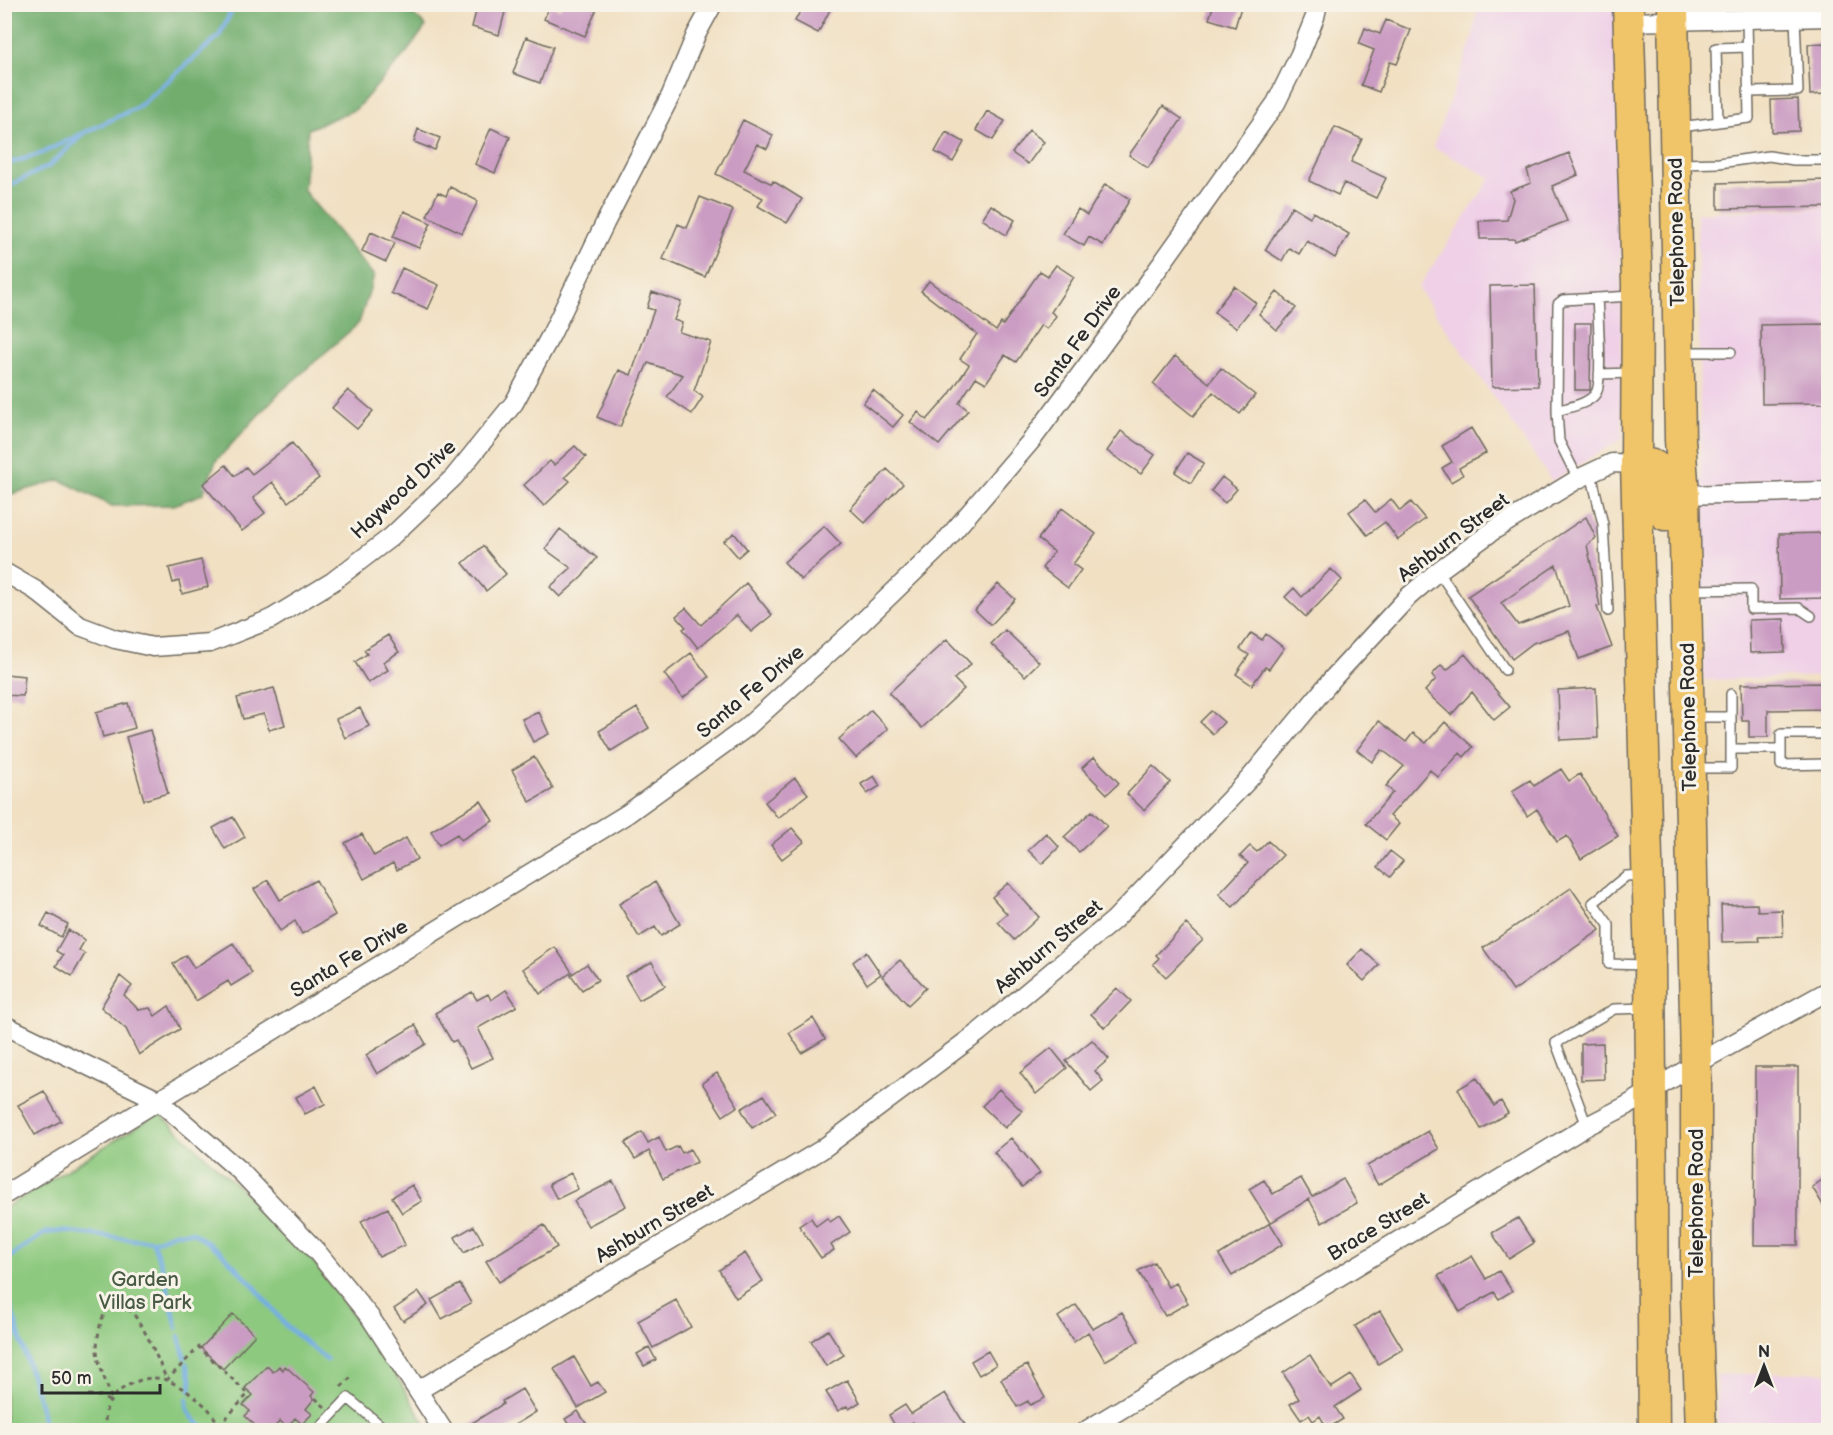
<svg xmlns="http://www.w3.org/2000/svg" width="1833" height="1435" font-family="'Balsamiq Sans',sans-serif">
  <rect width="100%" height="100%" fill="#f7f3e8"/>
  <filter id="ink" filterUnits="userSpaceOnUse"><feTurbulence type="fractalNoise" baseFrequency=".0167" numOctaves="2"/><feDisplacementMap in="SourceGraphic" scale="12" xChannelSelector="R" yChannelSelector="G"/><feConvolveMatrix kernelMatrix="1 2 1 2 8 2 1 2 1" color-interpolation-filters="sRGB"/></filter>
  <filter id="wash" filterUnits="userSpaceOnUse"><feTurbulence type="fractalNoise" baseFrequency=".008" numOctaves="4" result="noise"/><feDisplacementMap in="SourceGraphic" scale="24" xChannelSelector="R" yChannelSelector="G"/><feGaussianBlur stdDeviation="1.35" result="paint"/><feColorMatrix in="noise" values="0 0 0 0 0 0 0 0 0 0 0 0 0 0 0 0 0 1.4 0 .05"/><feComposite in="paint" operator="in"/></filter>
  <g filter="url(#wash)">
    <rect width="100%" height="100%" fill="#f1e0c2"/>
    <path fill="#efd0e7" d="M1478,5H1619L1622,439L1552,481L1418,288L1491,178L1433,147L1472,39Z
      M1828,208V676L1704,680L1697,213Z
      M1828,1372V1430H1718L1717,1375Z"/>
    <path fill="#8dc97f" stroke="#5c7a55" stroke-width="1.5" d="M159,1113L300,1244L386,1359L429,1430H5V1208Z"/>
    <path fill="#72ad6e" stroke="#4e6c4c" stroke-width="1.5" d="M5,5H403L426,26L407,52L356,109L308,129L304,191L374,276L359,323L278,394L216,461L203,494L174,505L112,506L60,480L5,496Z"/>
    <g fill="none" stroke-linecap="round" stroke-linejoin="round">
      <path stroke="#75ade4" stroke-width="4.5" d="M4,165L42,153L138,107L219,36L235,4
        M4,188L49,166L83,134
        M152,1240L164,1273L177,1328
        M4,1261L45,1233L62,1231L135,1240H157L174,1233L192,1232L221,1252L254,1286L286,1326L327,1360
        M4,1285L40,1404L45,1430
        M179,1336L185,1358
        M187,1364L191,1379L190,1391
        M187,1399C186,1415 195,1420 206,1430"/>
    </g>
    <g id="blocks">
      <path fill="#cb9cc3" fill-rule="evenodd" d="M478,4H493L506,8L499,35L472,27Z
        M562,4H599L585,36L544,19L550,5L560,9Z
        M804,4H833L818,33L795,21Z
        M1214,4H1242L1235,27L1209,19Z
        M1386,20L1411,30L1397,64L1390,62L1379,92L1361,85L1374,50L1359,44L1365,28L1380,34Z
        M526,37L553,47L540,83L513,73Z
        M1825,43L1826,94L1810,95L1808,44Z
        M1798,99L1799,131L1772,132L1771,100Z
        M1163,106L1182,119L1148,168L1129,155Z
        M987,111L1005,121L993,140L976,130Z
        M743,120L773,135L767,149L757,144L744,170L772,184L773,181L802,199L787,223L758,206L763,198L716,174Z
        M1335,127L1362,139L1351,162L1386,178L1376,198L1344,183L1338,195L1309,181Z
        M491,128L510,137L495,173L475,164Z
        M418,129L440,138L435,150L414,142Z
        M1029,130L1044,142L1028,164L1012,153Z
        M946,132L964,142L953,162L935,152Z
        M1569,153L1578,175L1552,186L1567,221L1515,241L1514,239H1480L1479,221L1507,220L1513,199L1510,191L1531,183L1527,170Z
        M1828,180V207L1718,209V183Z
        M1105,184L1130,199L1103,245L1089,237L1084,246L1063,234L1078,209L1087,215Z
        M450,187L478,201L462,233L427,216L438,192L446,196Z
        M700,197L733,210L705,277L663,259L678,224L687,228Z
        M991,205L1015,220L1006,235L982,219Z
        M1292,206L1310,217L1313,212L1349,234L1335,258L1307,241L1299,254L1289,248L1282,261L1265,250Z
        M404,211L431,223L419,248L393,237Z
        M371,232L395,243L386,262L362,251Z
        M1056,265L1074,277L1051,312L1056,316L1047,329L1041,325L1016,362L1005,355L986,383L976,377L959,403L968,410L939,445L910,422L918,412L927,420L949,395L969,365L960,359L977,334L921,291L929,281L996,331L1001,323L1003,325L1040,271L1048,276Z
        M402,268L439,285L428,309L391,293Z
        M1535,285L1538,386L1492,387L1490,286Z
        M1234,286L1256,303L1236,328L1214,312Z
        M652,292L681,302L674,320L682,323L679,332L711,342L694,391L703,397L692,414L667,397L683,375L648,363L620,427L597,417L619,370L631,375L654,310L647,308Z
        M1277,292L1296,308L1277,330L1259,314Z
        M1575,323H1591L1590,390H1575Z
        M1828,324V403L1762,404L1761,325Z
        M1175,356L1209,383L1221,368L1255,395L1240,414L1213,392L1193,416L1153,384Z
        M348,390L373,411L357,429L332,408Z
        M873,390L903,415L893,427L863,403Z
        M1471,428L1486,453L1459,468L1463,475L1451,482L1442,468L1452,462L1442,446Z
        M1121,431L1155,455L1141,474L1107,451Z
        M292,443L319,478L288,502L272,482L253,498L265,513L242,531L203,484L226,465L235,476L246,467L252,474Z
        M575,446L586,457L565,477L570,481L544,506L524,485L550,461L554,465Z
        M1187,453L1204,463L1191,483L1175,472Z
        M887,469L903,484L865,523L850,509Z
        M1222,477L1237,489L1225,503L1211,491Z
        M1391,499L1400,511L1411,502L1425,519L1398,540L1385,522L1367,535L1349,512L1365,500L1375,512Z
        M1062,508L1096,534L1073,564L1081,570L1068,588L1042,568L1054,552L1038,539Z
        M1586,517L1596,538L1587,545L1600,606L1597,607L1612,647L1579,659L1569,631L1533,643L1512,659L1468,596ZM1556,565L1569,606L1518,625L1501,603Z
        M824,526L841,544L801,580L784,562Z
        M560,529L597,558L582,577L560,597L550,587L571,568L545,549Z
        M734,533L747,549L738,557L724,541Z
        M1828,533V598L1780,599L1779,534Z
        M483,546L506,574L486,591L463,563Z
        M201,560L208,587L182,594L179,581L173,583L169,568Z
        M1331,569L1342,580L1306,617L1285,597L1294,588L1302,597Z
        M746,583L772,615L751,632L737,615L698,648L683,629L686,627L676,616L686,608L701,625Z
        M998,584L1015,599L991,625L975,610Z
        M1784,619L1785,652L1750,653L1749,620Z
        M1005,630L1039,662L1025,676L991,644Z
        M1251,633L1262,640L1266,634L1284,648L1269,669L1265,667L1252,685L1236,674L1249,655L1240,649Z
        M388,635L399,652L383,662L388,670L368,683L355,662L367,654L364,650Z
        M947,639L971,664L954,679L964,689L922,728L889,693Z
        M691,653L709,677L683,698L664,674Z
        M1465,654L1510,707L1494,720L1472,692L1451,715L1425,691L1436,679L1432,675L1441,665L1447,670Z
        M4,674L25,676L23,696L4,695Z
        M1828,683V709L1768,710V737H1749V721H1742L1741,684Z
        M274,688L285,725L269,730L264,714L243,719L237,698Z
        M1596,688L1598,738L1560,740L1558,690Z
        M128,703L135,728L103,737L96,712Z
        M360,708L369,726L345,738L336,719Z
        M637,708L649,728L611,751L599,731Z
        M871,710L888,729L856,758L839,739Z
        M1211,711L1224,722L1213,734L1200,722Z
        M539,712L549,734L533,742L522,719Z
        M1379,721L1406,742L1413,733L1426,743L1445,722L1473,747L1464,757L1460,753L1438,777L1430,770L1390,816L1399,824L1386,840L1366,824L1393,792L1386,786L1404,766L1382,750L1372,762L1357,750Z
        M150,730L168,793L144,800L126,737Z
        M534,757L553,789L530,802L512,770Z
        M1094,757L1119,783L1107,794L1082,768Z
        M1153,766L1170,782L1144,810L1127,794Z
        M1561,769L1569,781L1580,774L1618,836L1581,859L1567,836L1557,842L1537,809L1527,816L1512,791L1530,780L1534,786Z
        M874,776L880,786L867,794L861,784Z
        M795,778L808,794L778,818L765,802Z
        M481,801L493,821L461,840L457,834L439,845L431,831Z
        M1092,811L1107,826L1079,852L1064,837Z
        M233,817L245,837L225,849L213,828Z
        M792,828L804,842L782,859L771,845Z
        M1046,833L1059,847L1042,864L1028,850Z
        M362,834L374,856L406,838L417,859L397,870L393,863L364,879L345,843Z
        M1268,841L1283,855L1233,907L1219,894L1248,863L1240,856L1250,846L1257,852Z
        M1390,851L1403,861L1390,877L1378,867Z
        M268,880L280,900L316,880L335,915L302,934L295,921L280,931L254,889Z
        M655,882L680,924L661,936L655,927L639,937L619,904Z
        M1008,883L1039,917L1014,940L998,922L1007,914L992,897Z
        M1571,888L1600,930L1513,991L1483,948Z
        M1757,904L1758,911L1782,910L1783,936L1758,937L1759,941L1722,942L1721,905Z
        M48,913L68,924L61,937L41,926Z
        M1186,924L1203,940L1166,977L1153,964L1159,958L1156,955Z
        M68,930L85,940L79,950L85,954L72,976L56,966L63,955L56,951Z
        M233,943L252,973L231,986L228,981L196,1001L173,964L186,955L194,968Z
        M555,947L572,972L540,994L523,969Z
        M1362,949L1379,965L1364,981L1347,965Z
        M866,952L881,974L867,984L853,962Z
        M900,960L926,988L908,1005L882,976Z
        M652,962L665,986L639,1000L625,976Z
        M587,964L598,980L582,990L571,975Z
        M120,976L132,986L124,995L139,1010L150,1008L155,1016L169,1006L180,1029L139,1055L126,1029L101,1007Z
        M1117,988L1131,1001L1105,1028L1091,1014Z
        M506,990L517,1006L478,1028L493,1058L471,1068L456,1040L452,1042L435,1013L472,992L477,1000L488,994L491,1000Z
        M813,1018L825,1039L802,1053L789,1033Z
        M415,1025L426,1044L377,1074L366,1055Z
        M1092,1040L1109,1059L1095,1071L1103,1081L1091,1091L1066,1061Z
        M1603,1043L1604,1079L1581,1080V1044Z
        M1051,1048L1067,1068L1036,1094L1020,1073Z
        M1755,1067H1798V1245H1754Z
        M717,1073L738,1106L723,1116L702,1083Z
        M1477,1078L1494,1106L1501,1101L1508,1113L1481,1129L1458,1089Z
        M316,1086L325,1104L305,1114L296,1097Z
        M999,1089L1022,1111L1005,1128L982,1106Z
        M44,1091L61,1121L35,1135L18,1105Z
        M764,1095L776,1113L752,1128L741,1109Z
        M1428,1131L1439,1149L1378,1185L1367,1166Z
        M642,1132L648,1143L659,1137L666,1152L678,1146L682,1153L690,1149L697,1162L663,1179L649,1151L635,1159L625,1143Z
        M1011,1138L1040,1173L1022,1187L994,1152Z
        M571,1173L578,1189L557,1199L549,1184Z
        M1828,1176V1213L1812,1187Z
        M1301,1178L1312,1197L1343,1179L1357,1203L1322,1223L1309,1199L1270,1223L1249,1189L1264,1180L1273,1194Z
        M613,1181L626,1206L588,1226L574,1201Z
        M412,1185L422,1201L402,1213L392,1197Z
        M388,1208L405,1245L379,1257L361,1221Z
        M839,1216L850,1232L831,1245L834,1250L821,1258L799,1226L811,1218L816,1226L827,1218L830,1222Z
        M1518,1218L1534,1243L1509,1259L1492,1233Z
        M1270,1223L1283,1244L1232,1276L1219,1255Z
        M544,1225L557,1247L499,1282L486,1261Z
        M474,1226L483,1242L464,1253L455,1237Z
        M745,1253L763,1281L736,1298L719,1270Z
        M1472,1256L1486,1279L1499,1271L1512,1291L1499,1299L1494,1292L1460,1312L1438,1276Z
        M1154,1262L1168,1287L1176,1283L1188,1303L1165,1316L1138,1271Z
        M460,1284L471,1303L442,1319L431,1300Z
        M419,1292L428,1305L403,1321L394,1309Z
        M676,1300L691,1327L653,1348L638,1321Z
        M1076,1305L1093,1329L1122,1312L1139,1341L1105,1361L1088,1332L1074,1342L1058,1317Z
        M1380,1311L1403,1349L1378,1364L1355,1326Z
        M233,1314L255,1335L223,1369L201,1348Z
        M828,1330L844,1355L826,1366L811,1341Z
        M649,1347L656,1360L644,1366L637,1354Z
        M988,1351L996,1365L979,1375L971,1361Z
        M1310,1355L1331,1388L1351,1375L1361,1390L1335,1407L1343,1419L1327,1429L1320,1416L1313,1421L1309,1415L1301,1420L1290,1404L1299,1399L1283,1373Z
        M574,1357L591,1386L598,1382L605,1392L578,1408L554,1369Z
        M1027,1365L1045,1398L1030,1405L1028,1401L1017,1407L1001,1379Z
        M267,1366L273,1372L279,1366L283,1370L285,1366L314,1392L311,1396L314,1399L306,1409L312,1414L302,1424L295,1418L287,1427L280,1421L271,1431H261L245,1416L250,1411L243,1405L253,1395L245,1388Z
        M847,1380L860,1402L849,1409L847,1406L838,1411L826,1392Z
        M522,1389L536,1412L505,1431H459L503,1404L502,1401Z
        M945,1393L969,1431H918L913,1422L898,1431L889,1415L905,1405L911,1414Z
        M578,1411L591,1431H573L565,1419Z"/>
    </g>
  </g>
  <g filter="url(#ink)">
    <use href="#blocks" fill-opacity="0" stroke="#706a60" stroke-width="1.5"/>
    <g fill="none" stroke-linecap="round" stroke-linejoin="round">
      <g stroke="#706a60" stroke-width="12">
        <path id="lane" d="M1720,4V20
          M1748,92L1798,91L1795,18
          M1718,122L1716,48L1748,47
          M1680,127L1749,118L1747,19
          M1681,164L1719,163L1769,156L1794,160H1828
          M1682,352H1731
          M1599,374L1633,373
          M1557,411C1569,407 1589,404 1596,393C1603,381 1598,315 1597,298
          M1591,473L1603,524L1608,611
          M1578,479L1559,441L1557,411L1558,304L1563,300L1632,296
          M1438,571L1505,670
          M1691,590L1751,589V609L1799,608L1811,616
          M1731,694V717
          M1828,734H1781V765L1828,764
          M1731,749H1781
          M1693,768H1731V717H1693
          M1645,875L1626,876L1593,903L1609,925V964L1646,965
          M1587,1126L1556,1043L1614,1009L1647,1008
          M321,1430L319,1429L348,1398L386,1430"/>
      </g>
      <g stroke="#706a60" stroke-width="21">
        <path id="street" d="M1628,22L1828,17
          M1684,495L1828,491
          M4,572L35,590L80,626L115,639L153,647L210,643L271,619L332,582L391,537L454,477L514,403L551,335L605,223L671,95L696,35L713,4
          M4,1025L158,1100L241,1172L318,1253L370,1317L443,1430
          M4,1195L627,814L746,728L852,632L941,546L1031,441L1145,287L1276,103L1300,54L1315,17L1318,4
          M419,1390L821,1150L979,1032L1114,920L1250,778L1334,677L1408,597L1438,571L1494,530L1578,479L1612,463L1636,464
          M1087,1430L1587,1126L1626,1106L1696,1064L1828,991"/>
      </g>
      <g stroke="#706a60" stroke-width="33">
        <path id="primary" d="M1628,4L1637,285L1636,464L1650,965L1654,1430
          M1673,4L1680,440L1684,495L1696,1064V1295L1701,1430
          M1636,464C1641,464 1647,463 1652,465C1669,470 1664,501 1665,515"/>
      </g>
      <path stroke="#706a60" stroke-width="3" stroke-dasharray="4.5 4.5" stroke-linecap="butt" d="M341,1387L351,1377L353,1380
        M88,1395L101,1396L110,1402
        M111,1398C107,1383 98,1365 97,1350C97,1337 102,1295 123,1305C141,1314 158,1361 167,1380L199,1347L248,1394L219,1426
        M315,1398L325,1407
        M105,1430C105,1423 105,1414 107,1408C114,1387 149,1371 169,1381C179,1385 203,1402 210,1411C215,1417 217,1424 222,1430
        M286,1430H287
        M301,1430L308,1423"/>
      <use href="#lane" stroke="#fff" stroke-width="9"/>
      <use href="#street" stroke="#fff" stroke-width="18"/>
      <use href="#primary" stroke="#f0c469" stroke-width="30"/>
    </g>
  </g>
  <g text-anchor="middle" stroke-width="6" stroke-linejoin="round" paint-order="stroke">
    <g font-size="20" fill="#2b2b2b" stroke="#f7f3e8">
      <text transform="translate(1676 232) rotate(-91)" y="7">Telephone Road</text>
      <text transform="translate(1077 341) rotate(-54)" y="7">Santa Fe Drive</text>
      <text transform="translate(403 489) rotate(-43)" y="7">Haywood Drive</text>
      <text transform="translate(1453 537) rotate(-37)" y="7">Ashburn Street</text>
      <text transform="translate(750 691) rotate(-40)" y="7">Santa Fe Drive</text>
      <text transform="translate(1688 717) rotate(-91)" y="7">Telephone Road</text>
      <text transform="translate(1048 946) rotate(-40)" y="7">Ashburn Street</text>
      <text transform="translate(349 958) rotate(-31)" y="7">Santa Fe Drive</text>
      <text transform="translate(1696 1203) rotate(-90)" y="7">Telephone Road</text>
      <text transform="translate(654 1223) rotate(-31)" y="7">Ashburn Street</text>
      <text transform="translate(1378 1226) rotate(-31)" y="7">Brace Street</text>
    </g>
    <g font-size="20" fill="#485a44" stroke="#f7f3e8">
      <text x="145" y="1286">Garden<tspan x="145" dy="23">Villas Park</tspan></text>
    </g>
  </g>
  <rect width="1833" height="1435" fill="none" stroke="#f7f3e8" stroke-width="24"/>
  <g transform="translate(1764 1366)" stroke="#f7f3e8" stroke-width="4.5" paint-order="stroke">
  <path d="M0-4.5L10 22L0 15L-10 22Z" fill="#2b2b2b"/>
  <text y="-9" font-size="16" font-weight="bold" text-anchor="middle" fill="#2b2b2b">N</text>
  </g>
  <path d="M42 1384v9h118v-9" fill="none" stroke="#2b2b2b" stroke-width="3"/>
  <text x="51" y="1384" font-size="18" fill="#2b2b2b" stroke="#f7f3e8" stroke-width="4.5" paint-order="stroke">50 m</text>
</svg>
